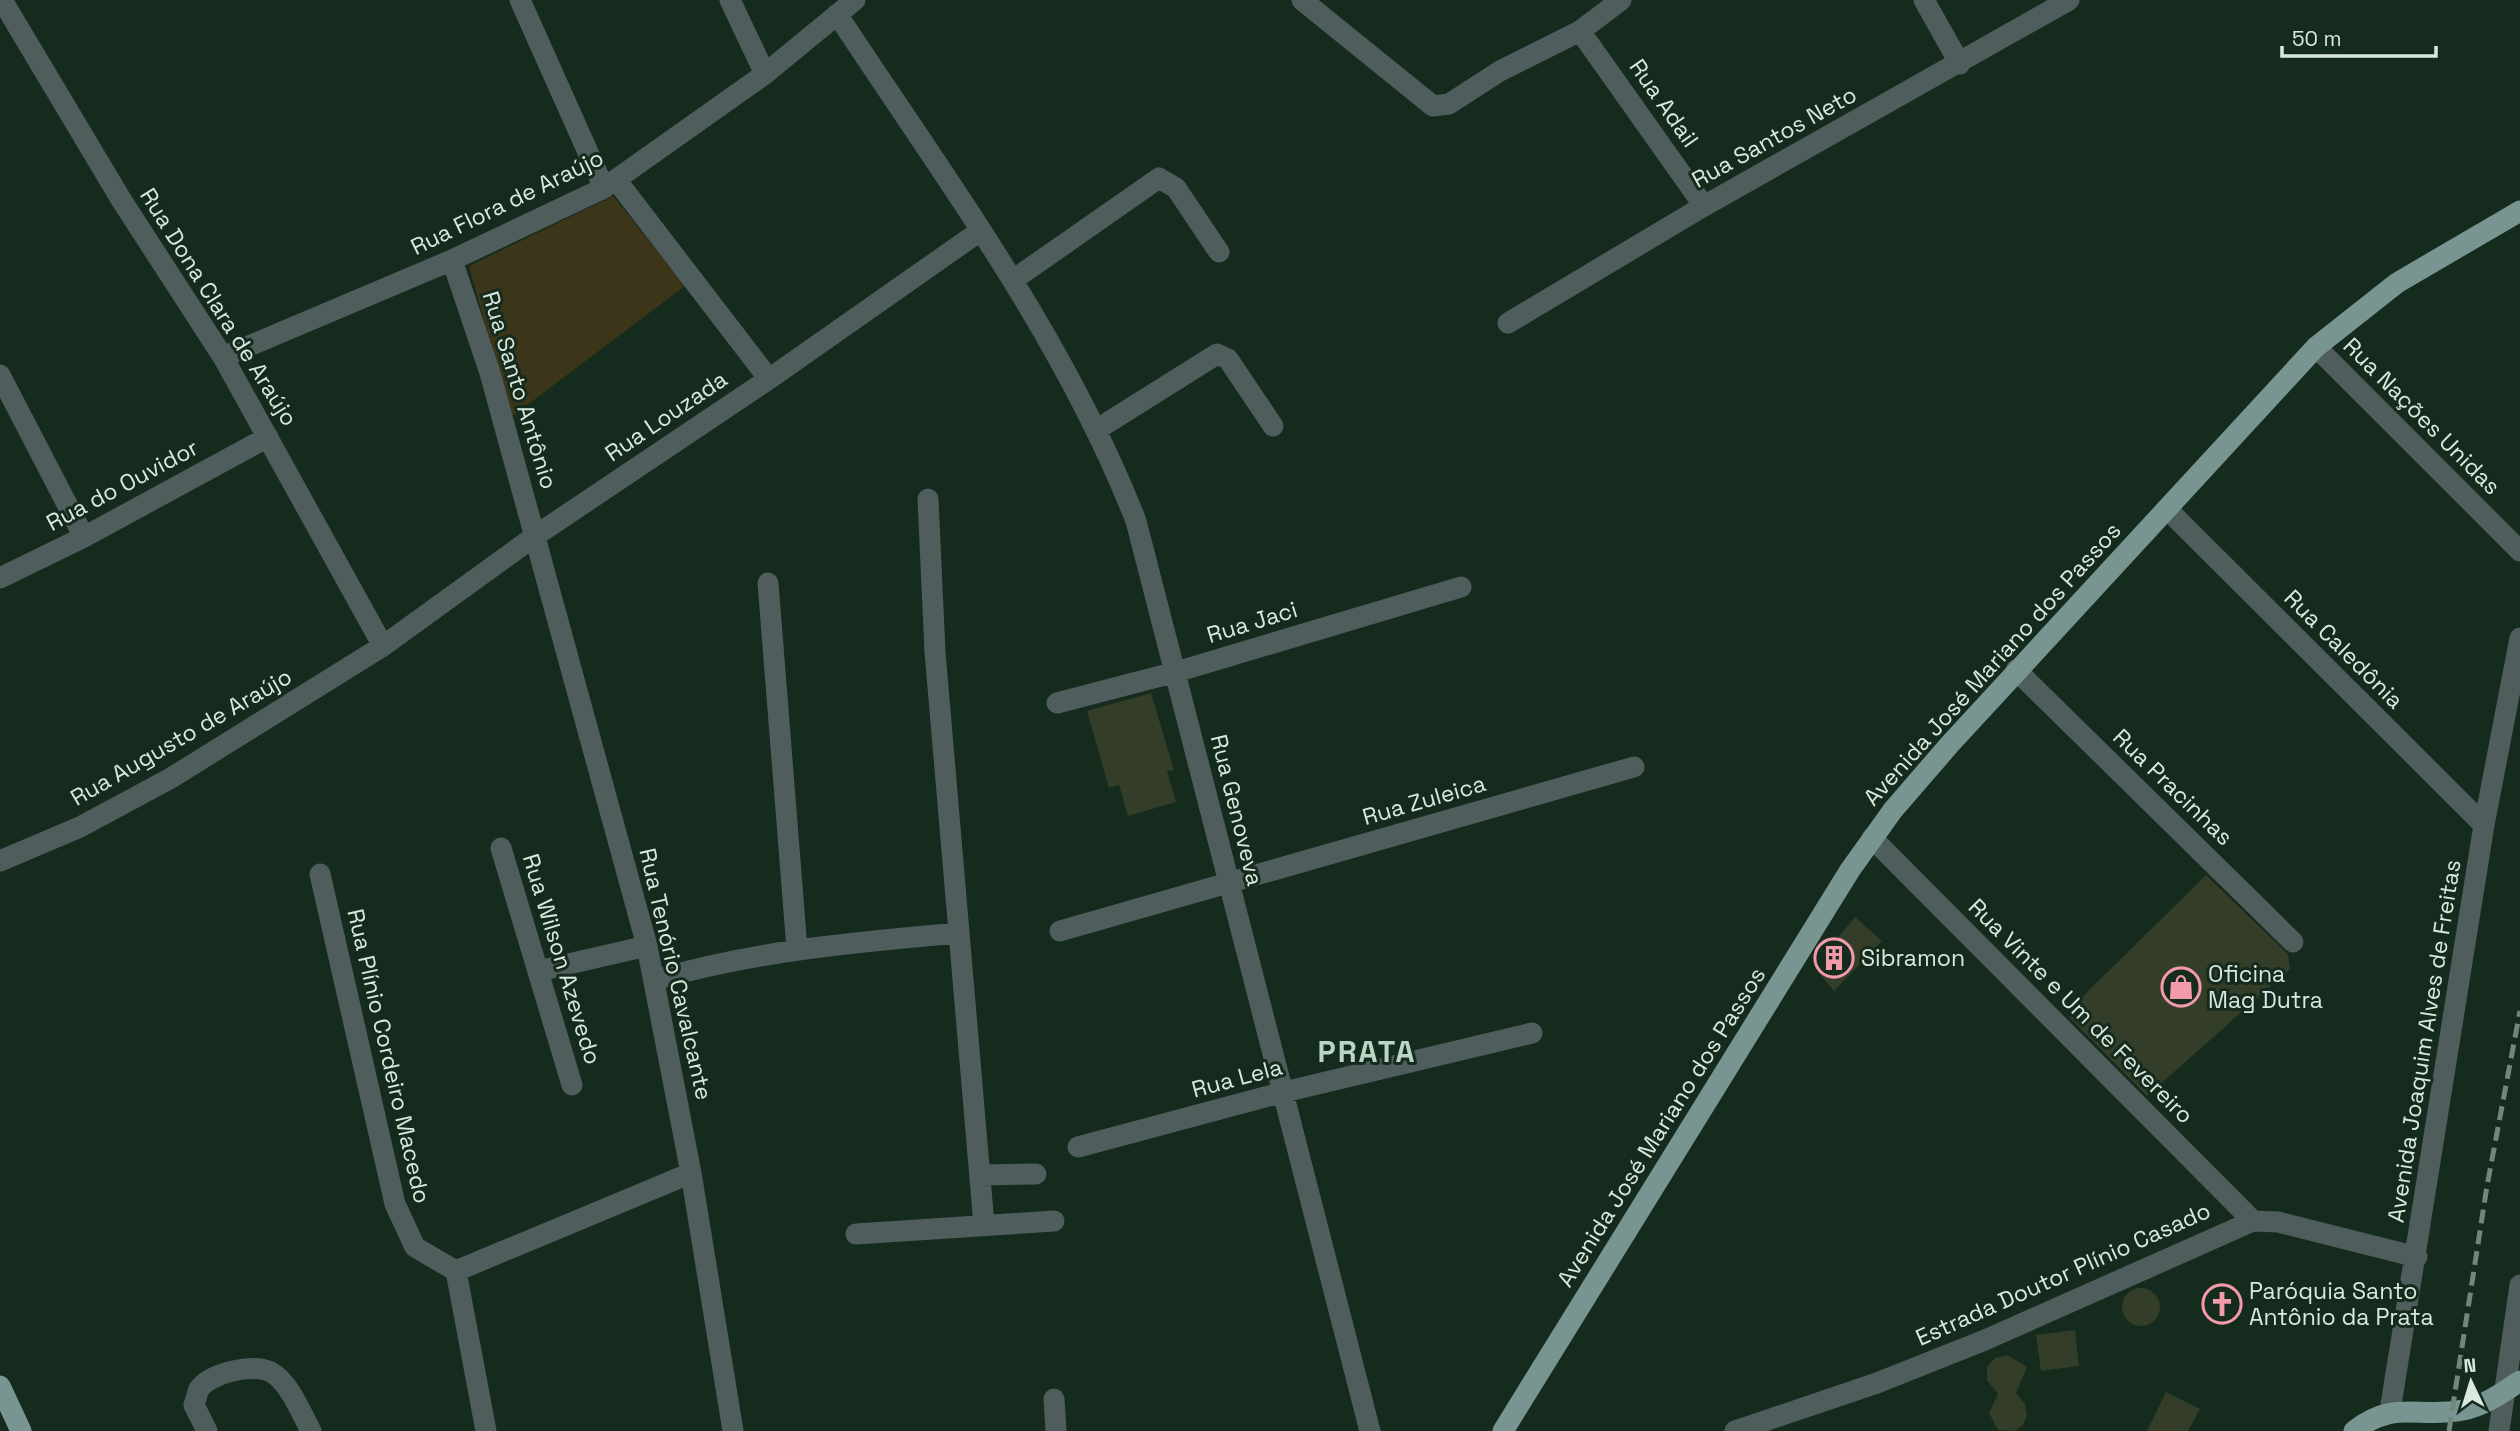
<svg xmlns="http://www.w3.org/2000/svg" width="2520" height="1431" font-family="'Space Grotesk',sans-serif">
  <rect width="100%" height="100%" fill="#142b1e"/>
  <path fill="#3b3519" d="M613,196L685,286L510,418L469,266Z"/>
  <path fill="#343d28" d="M1151,693L1174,770L1167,771L1176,802L1128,816L1119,785L1109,788L1087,711Z
    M2206,875L2288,954L2290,969L2147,1096L2069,1017L2073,1006Z
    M1855,917L1882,941L1834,991L1817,971L1833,944Z
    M2122 1307a19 19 0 1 1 38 0a19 19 0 1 1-38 0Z
    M2075,1330L2079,1366L2041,1371L2036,1335Z
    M2007,1355L2027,1367L2016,1393L2025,1404L2027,1416L2022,1426L2015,1431L1998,1430L1989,1413L1998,1394L1987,1380V1367L1995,1358Z
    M2166,1392L2200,1409L2188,1431H2147Z"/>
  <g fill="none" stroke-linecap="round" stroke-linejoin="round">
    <path stroke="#4f5d5c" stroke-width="21" d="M2,0L122,201L223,357L383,646
      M520,0L604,188
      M730,0L765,74
      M1302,0L1433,106L1449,104L1500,71L1580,31L1621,0
      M1924,0L1960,64
      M837,14C944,177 1064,337 1136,521L1370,1431
      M1580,31L1704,206
      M617,181L769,379
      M452,260L490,373L647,946L691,1173L733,1431
      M1013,280L1159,178L1176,188L1219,252
      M1508,323L1704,206L2069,0
      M2316,347L2520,551
      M223,357L452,260L604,188L765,74L855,0
      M0,375L84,537
      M1096,430L1217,354L1228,359L1273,426
      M928,499L935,652L984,1225
      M2167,509L2484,825
      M0,578L84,537L268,437
      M768,583L797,949
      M2016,670L2293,942
      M1057,703L1176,672L1461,587
      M1872,838L2253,1221
      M501,848L572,1085
      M0,861L80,827L171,778L383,646L535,536L769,379L980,231
      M320,874L395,1204L415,1247L456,1271L486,1431
      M1060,931L1634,767
      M538,971L647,946
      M655,980C754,951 856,942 959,933
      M1078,1147L1284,1092L1532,1033
      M981,1175L1036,1174
      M856,1234L1054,1221
      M456,1271L691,1173
      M1054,1399L1056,1431
      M2390,1411L2484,825L2520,638
      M207,1431L194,1405C196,1400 197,1393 199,1389C210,1373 253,1363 271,1372C290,1383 301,1413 311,1431
      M1735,1431L1877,1383L1985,1340L2253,1221L2278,1222L2417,1257
      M2499,1431L2520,1285"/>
    <path stroke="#789592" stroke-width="21" d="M0,1386L21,1431
      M1503,1431L1850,870L1893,810L1950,744L2316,347L2397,283L2520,211
      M2354,1431C2395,1399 2418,1419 2463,1410C2484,1406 2502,1393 2520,1381"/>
    <path stroke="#73867b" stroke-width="5" stroke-dasharray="14 7" stroke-linecap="butt" d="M2449,1431L2487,1186L2520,1011"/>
  </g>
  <defs>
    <g id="building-ring" transform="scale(2.0125)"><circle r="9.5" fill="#142b1e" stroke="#f39aab" stroke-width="1.5"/><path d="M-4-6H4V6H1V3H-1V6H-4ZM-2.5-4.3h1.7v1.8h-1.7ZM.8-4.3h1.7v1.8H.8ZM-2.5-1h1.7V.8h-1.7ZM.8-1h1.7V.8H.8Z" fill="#f39aab"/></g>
    <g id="shop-ring" transform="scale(2.0125)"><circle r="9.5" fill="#142b1e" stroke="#f39aab" stroke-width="1.5"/><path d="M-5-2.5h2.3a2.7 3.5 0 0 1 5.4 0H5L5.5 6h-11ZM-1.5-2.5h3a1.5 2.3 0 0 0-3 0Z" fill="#f39aab"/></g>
    <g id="church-ring" transform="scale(2.0125)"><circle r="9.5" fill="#142b1e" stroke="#f39aab" stroke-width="1.5"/><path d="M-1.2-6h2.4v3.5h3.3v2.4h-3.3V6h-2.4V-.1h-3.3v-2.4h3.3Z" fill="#f39aab"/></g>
  </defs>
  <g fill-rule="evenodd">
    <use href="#building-ring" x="1834" y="958"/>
    <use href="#shop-ring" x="2181" y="987"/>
    <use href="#church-ring" x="2222" y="1304"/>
  </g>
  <g text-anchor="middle" stroke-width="6" stroke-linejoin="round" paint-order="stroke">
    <g font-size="23" fill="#dae8df" stroke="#142b1e">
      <text transform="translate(1664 103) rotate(55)" y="8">Rua Adail</text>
      <text transform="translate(1774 137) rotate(-29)" y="8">Rua Santos Neto</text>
      <text transform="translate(507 202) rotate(-26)" y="8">Rua Flora de Araújo</text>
      <text transform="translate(219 307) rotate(58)" y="8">Rua Dona Clara de Araújo</text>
      <text transform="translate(520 390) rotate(73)" y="8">Rua Santo Antônio</text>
      <text transform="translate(666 416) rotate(-34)" y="8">Rua Louzada</text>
      <text transform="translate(2422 416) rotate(45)" y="8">Rua Nações Unidas</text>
      <text transform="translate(122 485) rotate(-28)" y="8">Rua do Ouvidor</text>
      <text transform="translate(1252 622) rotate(-17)" y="8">Rua Jaci</text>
      <text transform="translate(2344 649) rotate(45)" y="8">Rua Caledônia</text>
      <text transform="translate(1992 664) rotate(-48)" y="8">Avenida José Mariano dos Passos</text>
      <text transform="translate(181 737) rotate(-30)" y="8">Rua Augusto de Araújo</text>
      <text transform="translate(2173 787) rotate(44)" y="8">Rua Pracinhas</text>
      <text transform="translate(1424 800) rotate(-16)" y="8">Rua Zuleica</text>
      <text transform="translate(1237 810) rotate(76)" y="8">Rua Genoveva</text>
      <text transform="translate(562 959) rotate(73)" y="8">Rua Wilson Azevedo</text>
      <text transform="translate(676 974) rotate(77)" y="8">Rua Tenório Cavalcante</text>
      <text transform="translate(2081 1011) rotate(45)" y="8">Rua Vinte e Um de Fevereiro</text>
      <text transform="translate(2424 1041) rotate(-81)" y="8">Avenida Joaquim Alves de Freitas</text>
      <text transform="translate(389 1056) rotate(77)" y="8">Rua Plínio Cordeiro Macedo</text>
      <text transform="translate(1237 1078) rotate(-15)" y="8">Rua Lela</text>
      <text transform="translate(1661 1127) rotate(-58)" y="8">Avenida José Mariano dos Passos</text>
      <text transform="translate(2063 1274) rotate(-24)" y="8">Estrada Doutor Plínio Casado</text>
    </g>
    <g font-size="23" fill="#dae8df" stroke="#142b1e" text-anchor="start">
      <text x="1861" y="966">Sibramon</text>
      <text x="2208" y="982">Oficina<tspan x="2208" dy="26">Mag Dutra</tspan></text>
      <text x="2249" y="1299">Paróquia Santo<tspan x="2249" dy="26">Antônio da Prata</tspan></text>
    </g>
    <g font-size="30" font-weight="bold" letter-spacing="2" fill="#b9d5c3" stroke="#142b1e">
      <text x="1367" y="1062">PRATA</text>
    </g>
  </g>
  <g transform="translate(2471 1382) rotate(356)" stroke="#142b1e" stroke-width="5" paint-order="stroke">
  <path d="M0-5L12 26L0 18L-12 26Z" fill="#dae8df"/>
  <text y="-10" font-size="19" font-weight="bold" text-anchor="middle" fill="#dae8df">N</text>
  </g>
  <path d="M2282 46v10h154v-10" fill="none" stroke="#dae8df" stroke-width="3.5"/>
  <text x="2292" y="46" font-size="21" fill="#dae8df" stroke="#142b1e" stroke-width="5" paint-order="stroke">50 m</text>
</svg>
